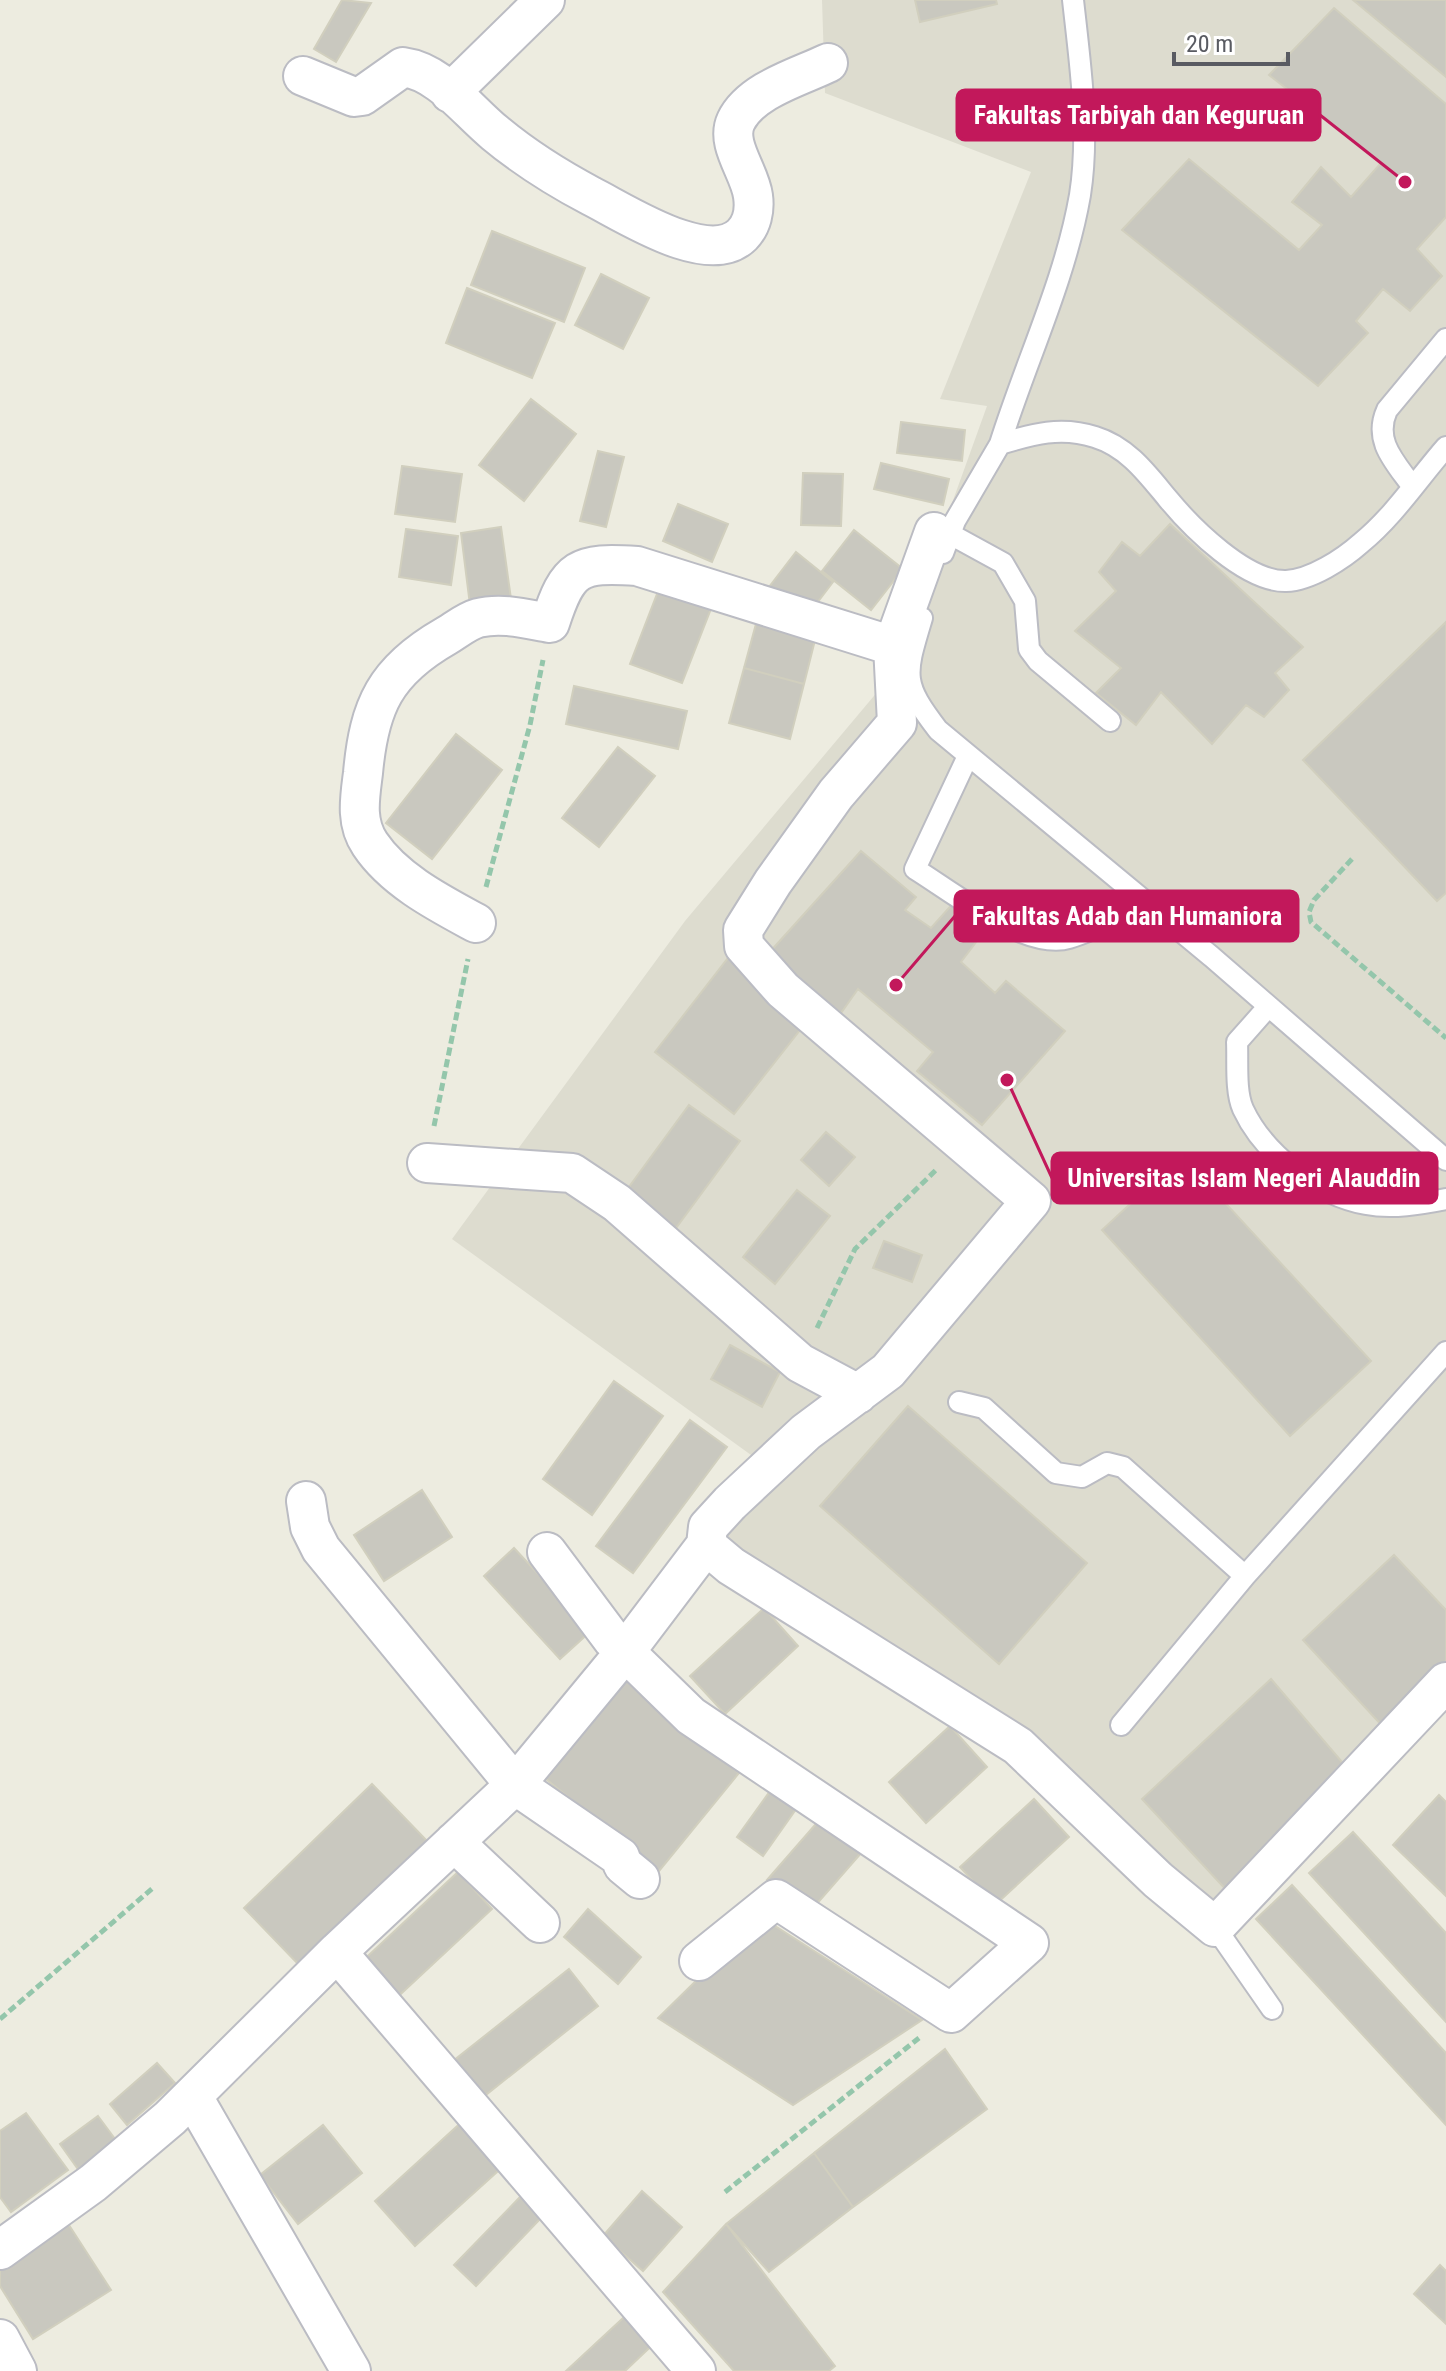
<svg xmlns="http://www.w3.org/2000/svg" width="1446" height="2371" font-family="'Roboto Condensed',sans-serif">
  <rect width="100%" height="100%" fill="#edece0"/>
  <path fill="#dddccf" d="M822,0H1446V1704L1221,1940L1001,1751L687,1549L758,1460L452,1239L685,921L889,678L987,406L940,399L1031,172L825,93Z"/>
  <path fill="#c9c8bf" stroke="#d1cfbe" stroke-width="2" d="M342,0L371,3L336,62L314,49Z
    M915,0H996L997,4L920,22Z
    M1353,0H1446V77Z
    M1334,8L1446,104V217L1417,249L1442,276L1410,311L1383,289L1356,321L1368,333L1318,386L1122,230L1189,159L1299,250L1322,225L1292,202L1321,167L1351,197L1381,163L1269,75Z
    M492,231L585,268L564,322L471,285Z
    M601,274L649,298L623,349L575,325Z
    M467,288L555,323L532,378L446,343Z
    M531,399L576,434L524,501L479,465Z
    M901,422L965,430L962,461L897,453Z
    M598,451L624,457L606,527L580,521Z
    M881,463L949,479L943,505L874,489Z
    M402,466L462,474L455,522L395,514Z
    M803,473L843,474L841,526L801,525Z
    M678,504L728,524L712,562L663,541Z
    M1170,524L1303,647L1275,673L1289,690L1264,717L1246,705L1212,744L1161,692L1136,725L1096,693L1121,668L1075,631L1116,591L1099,572L1122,542L1140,556Z
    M501,527L511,599L470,605L461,533Z
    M406,529L458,536L451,585L399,577Z
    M854,530L903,569L871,610L822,571Z
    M796,552L833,582L807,616L769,587Z
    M662,581L714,601L682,683L630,664Z
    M757,620L818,628L804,684L744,668Z
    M1446,622V893L1437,901L1303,760Z
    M744,668L804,684L790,739L729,723Z
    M574,686L687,711L678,749L566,724Z
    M456,734L502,770L432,859L386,823Z
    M618,747L655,776L599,847L562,818Z
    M861,851L916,897L905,910L931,928L957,899L986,929L961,962L995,993L1006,981L1065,1031L982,1125L917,1071L933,1052L858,989L841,1013L768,954Z
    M728,958L808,1020L734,1114L655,1052Z
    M689,1105L740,1141L676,1228L626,1191Z
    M826,1132L855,1157L829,1186L801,1160Z
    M1182,1156L1371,1361L1290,1436L1102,1230Z
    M797,1190L830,1216L775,1284L743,1257Z
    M884,1241L922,1255L912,1282L873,1268Z
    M730,1345L780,1372L762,1407L711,1379Z
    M614,1381L663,1416L592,1515L543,1479Z
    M908,1406L1087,1563L999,1664L820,1506Z
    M690,1420L727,1447L633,1573L596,1546Z
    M422,1490L452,1537L384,1581L354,1535Z
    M514,1548L591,1631L560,1659L484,1576Z
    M1394,1555L1446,1610V1665L1386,1730L1303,1640Z
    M764,1608L798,1646L725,1714L690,1676Z
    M622,1677L739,1773L659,1871L541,1775Z
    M1271,1679L1348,1769L1230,1894L1142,1799Z
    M950,1726L987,1767L926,1823L889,1782Z
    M372,1784L429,1843L302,1968L244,1908Z
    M773,1787L799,1805L763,1856L737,1837Z
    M1439,1795L1446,1802V1896L1393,1845Z
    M1034,1799L1069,1837L995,1905L960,1867Z
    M829,1809L869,1844L807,1915L767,1880Z
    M1353,1832L1446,1933V2022L1309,1873Z
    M458,1872L492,1909L390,2004L356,1967Z
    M1292,1885L1446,2053V2125L1256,1919Z
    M588,1909L641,1957L618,1984L564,1937Z
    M761,1917L922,2020L793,2105L658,2018Z
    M569,1969L598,2006L477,2102L448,2065Z
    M945,2049L987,2109L853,2207L814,2153Z
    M157,2063L175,2083L127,2125L110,2104Z
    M26,2113L68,2170L11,2212L0,2197V2131Z
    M98,2116L118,2143L80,2172L60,2144Z
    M465,2119L506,2164L415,2246L375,2201Z
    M323,2125L362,2173L298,2224L260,2175Z
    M814,2153L853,2207L769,2272L726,2224Z
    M642,2191L682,2227L643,2271L603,2236Z
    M521,2196L542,2217L476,2286L454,2265Z
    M67,2222L111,2290L33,2339L0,2286V2265Z
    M726,2224L835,2366L829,2371H734L663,2292Z
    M1440,2265L1446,2271V2324L1414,2294Z
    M635,2307L662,2336L625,2371H566Z"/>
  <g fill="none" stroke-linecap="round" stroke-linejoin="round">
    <g stroke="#bbbcc3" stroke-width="24">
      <path id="service" d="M1000,444C1026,361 1065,281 1080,195C1090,131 1080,63 1073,0
        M1412,486C1395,462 1373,441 1387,410L1446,339
        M950,534L1003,563L1025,601L1029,649L1038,661L1110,721
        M943,553L955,521L1000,444C1033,434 1061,426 1095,437C1128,447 1148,475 1168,499C1192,528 1246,582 1286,581C1311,580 1343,559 1361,543C1394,516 1418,479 1446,447
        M922,618C905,675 901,682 938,730L1212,957L1446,1160
        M968,756L915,869C951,891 1026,951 1069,938C1096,930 1123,915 1149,904
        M1268,1007L1237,1042C1238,1061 1235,1091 1243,1109C1264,1154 1317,1195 1366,1204C1392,1209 1421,1204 1446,1199
        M959,1402L984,1408L1056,1473L1082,1477L1107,1463L1123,1467L1245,1576
        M1121,1725L1245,1576L1446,1352
        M1215,1927L1272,2009"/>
    </g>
    <g stroke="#bbbcc3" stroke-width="42">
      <path id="minor" d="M303,76L354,97L362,96L403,67C440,72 466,109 495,133C525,158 557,178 591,196C625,213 708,268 742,235C752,225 755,210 753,196C750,172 725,144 736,121C751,90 799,77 828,63
        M450,93L545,0
        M934,532L893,646L897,723L836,794L773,882L743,930L744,946L783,990L1031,1201L888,1371L806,1432L730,1503L708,1527L706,1545L731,1566L1018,1746L1158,1880L1215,1927L1446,1682
        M476,923C439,903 394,880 370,844C355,822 360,797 363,773C369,706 385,671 446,636C456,630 467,621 478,618C502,612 527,619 550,623C568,567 578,562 637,566L893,646
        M427,1163L572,1173L617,1203L800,1363L858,1394
        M306,1501L310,1527L321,1549L515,1785L620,1857L623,1865L640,1879
        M547,1552L612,1639L691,1716L1029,1943L951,2013L776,1899L699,1961
        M454,1842L540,1923
        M337,1952L696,2371
        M193,2097L351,2371
        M0,2250L93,2183L170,2118L337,1952L515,1785L625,1652L706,1545
        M0,2339L17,2371"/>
    </g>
    <path stroke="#94c6ab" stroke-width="5" stroke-dasharray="8 4" stroke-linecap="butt" d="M1352,859L1314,900L1309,912L1311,922L1446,1038
      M486,887L530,725L543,660
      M434,1126L468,959
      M817,1328L855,1249L937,1169
      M0,2019L154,1887
      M725,2192L919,2038"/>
    <use href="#service" stroke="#fff" stroke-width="20"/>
    <use href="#minor" stroke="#fff" stroke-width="38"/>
  </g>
  <path fill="none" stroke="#c2185b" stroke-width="3" d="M1405 182L1320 115M896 985L955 916M1007 1080L1052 1178"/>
  <g fill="#c2185b" stroke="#fff" stroke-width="3">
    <circle cx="1405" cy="182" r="8"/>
    <circle cx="896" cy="985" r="8"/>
    <circle cx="1007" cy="1080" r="8"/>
  </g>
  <g fill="#c2185b" stroke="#c2185b" stroke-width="3">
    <rect x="957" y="90" width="363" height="50" rx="8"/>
    <rect x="955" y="891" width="343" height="50" rx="8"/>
    <rect x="1052" y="1153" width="385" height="50" rx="8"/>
  </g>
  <g font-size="26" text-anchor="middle" font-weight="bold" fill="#fff">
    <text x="1139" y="124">Fakultas Tarbiyah dan Keguruan</text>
    <text x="1127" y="925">Fakultas Adab dan Humaniora</text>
    <text x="1244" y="1187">Universitas Islam Negeri Alauddin</text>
  </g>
  <path d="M1174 52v12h114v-12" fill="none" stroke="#595b62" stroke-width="4"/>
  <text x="1186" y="52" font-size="24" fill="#595b62" stroke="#ffffff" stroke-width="6" paint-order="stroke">20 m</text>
</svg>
